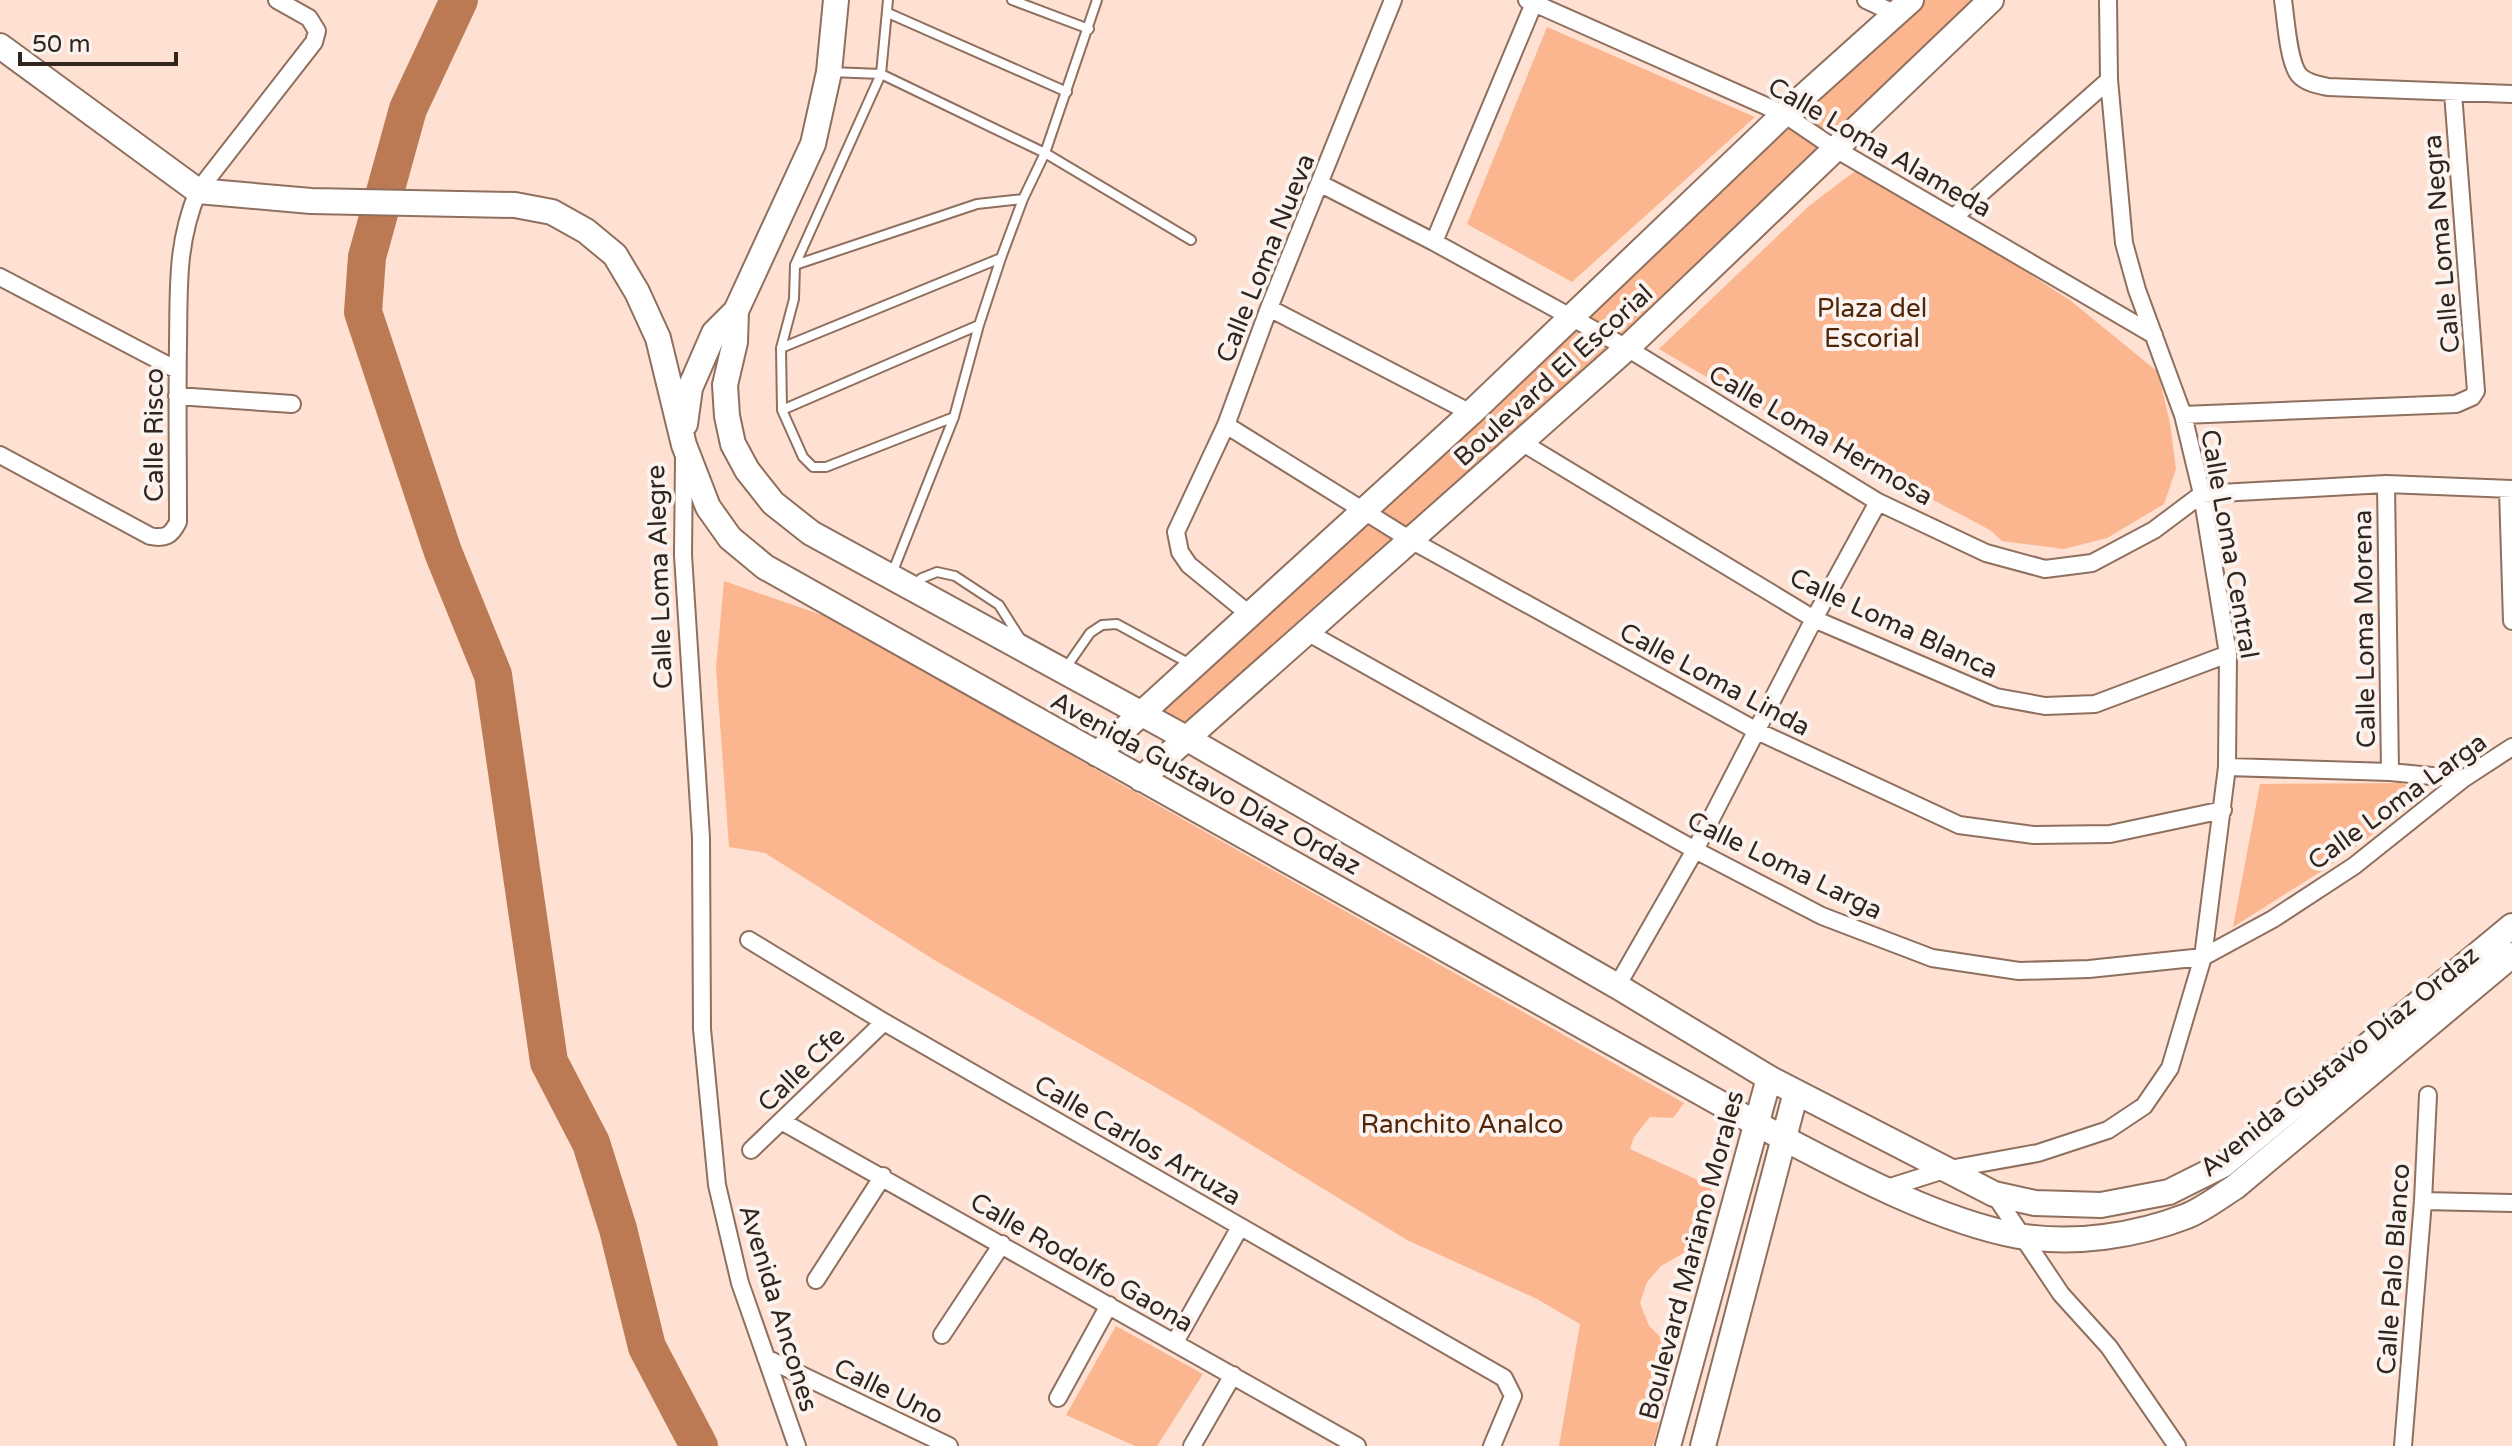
<svg xmlns="http://www.w3.org/2000/svg" width="2512" height="1446" font-family="'Varela Round',sans-serif">
  <rect width="100%" height="100%" fill="#fee1d2"/>
  <path fill="#fbb68f" d="M1913,0H1990L1834,146L1786,114Z
    M1547,27L1755,117L1572,282L1467,224Z
    M1784,116L1832,148L1626,346L1575,318Z
    M1863,165L2071,301L2158,372L2170,423L2176,469L2164,504L2107,538L2064,549L2002,541L1990,530L1754,405L1659,349L1809,206Z
    M1572,321L1624,349L1409,537L1365,509Z
    M1365,514L1406,539L1186,734L1144,713Z
    M724,581L842,622L1119,783L1684,1103L1673,1118L1650,1117L1634,1137L1630,1149L1711,1186L1715,1204L1696,1246L1661,1266L1647,1282L1640,1303L1649,1326L1672,1348L1669,1384L1653,1446H1559L1580,1324L1537,1299L1407,1240L1188,1106L936,961L765,853L729,847L716,668Z
    M2402,783L2426,795L2325,869L2233,927L2260,784Z
    M1116,1326L1203,1374L1157,1446H1135L1066,1415Z"/>
  <g fill="none" stroke-linecap="round" stroke-linejoin="round">
    <path stroke="#bb7a53" stroke-width="38" d="M459,0L408,109L367,257L363,312L443,552L493,675L549,1062L591,1143L618,1229L647,1347L699,1446"/>
    <g stroke="#8f6f5e" stroke-width="12">
      <path id="lane" d="M1012,0L1089,29
        M888,13L1067,92
        M830,72L881,74L1045,153L1191,240
        M795,265L881,74L888,0
        M781,348L1001,258
        M782,410L979,325
        M954,417L826,467H813L803,457L782,410L781,348L794,299L795,265L977,204L1023,199
        M891,576L954,417L979,325L1001,258L1023,199L1045,153L1097,0
        M913,585L922,578L937,572L955,576L999,605L1020,638
        M1065,669L1090,633L1102,625L1117,624L1192,665"/>
    </g>
    <g stroke="#8f6f5e" stroke-width="20">
      <path id="street" d="M1527,0L1784,114L1834,148L2154,335
        M1866,0L1896,14
        M2283,0C2286,19 2288,61 2299,75C2306,83 2319,85 2328,87L2512,94
        M1321,184L1434,242L1627,348L1878,502L1986,553L2045,569L2092,563L2154,530L2202,494L2386,484L2512,489
        M1954,217L2109,80
        M1434,242L1534,3
        M0,277L177,370
        M1269,308L1471,413
        M177,396L292,404
        M2183,415L2456,404L2472,397L2476,391L2453,93
        M1226,425L1409,539L1757,731L1959,825L2034,835L2110,834L2223,810
        M1523,443L1814,619L1996,697L2045,706L2095,704L2228,654
        M0,455L150,536C165,539 171,536 178,522C178,462 177,403 178,343C179,287 176,244 198,191L314,42L317,31L309,18L277,0
        M684,459L683,555L701,838L702,1029L717,1185L740,1283L797,1446
        M2386,484L2390,772
        M2508,489L2512,621
        M1249,614L1189,565L1180,552L1176,532L1226,425L1269,308L1393,0
        M1307,632L1695,850L1822,916L1932,958L2019,971L2089,969L2203,957L2273,919L2354,866L2463,779L2512,747
        M2227,767L2390,772L2463,779
        M749,940L884,1022L1504,1378L1513,1396L1492,1446
        M1617,986L1695,850L1814,619L1878,502
        M783,1122L1357,1446
        M751,1150L884,1022
        M1884,1189L1944,1170L2038,1153L2108,1130L2144,1106L2170,1068L2203,957L2227,767L2228,654L2202,494L2183,415L2137,290L2124,243L2109,80L2108,0
        M1994,1194L2061,1294L2109,1347L2177,1446
        M2423,1201L2512,1203
        M816,1280L883,1176
        M942,1335L1002,1244
        M1175,1342L1240,1227
        M766,1358L949,1446
        M1058,1398L1109,1305
        M1192,1446L1233,1375
        M2403,1446L2423,1201L2428,1095"/>
    </g>
    <g stroke="#8f6f5e" stroke-width="28">
      <path id="secondary" d="M0,46L198,191L311,201L515,205L552,212L586,231L615,255L637,292L658,338L684,445L708,507L730,538L765,567L1755,1123C1833,1164 1932,1220 2019,1236C2075,1245 2135,1236 2187,1216C2204,1209 2219,1197 2235,1187L2512,955
        M736,311L735,342L725,385L727,416L733,444L747,470L773,503L811,533L1186,738L1617,986L1769,1078L1994,1194L2035,1203L2101,1205L2169,1192L2223,1165L2512,926
        M685,424L690,388L714,333L736,311L813,144L829,72L836,0
        M1097,754L1471,413L1784,114L1911,0
        M1141,779L1627,348L1991,0
        M1668,1446L1769,1078
        M1703,1446L1796,1092"/>
    </g>
    <use href="#lane" stroke="#fff" stroke-width="8"/>
    <use href="#street" stroke="#fff" stroke-width="16"/>
    <use href="#secondary" stroke="#fff" stroke-width="24"/>
  </g>
  <g text-anchor="middle" stroke-width="8" stroke-linejoin="round" paint-order="stroke">
    <g font-size="26" fill="#32251e" stroke="#fbf3ef">
      <text transform="translate(1880 147) rotate(30)" y="9">Calle Loma Alameda</text>
      <text transform="translate(2441 244) rotate(-95)" y="9">Calle Loma Negra</text>
      <text transform="translate(1265 258) rotate(-68)" y="9">Calle Loma Nueva</text>
      <text transform="translate(1553 375) rotate(-42)" y="9">Boulevard El Escorial</text>
      <text transform="translate(154 435) rotate(-90)" y="9">Calle Risco</text>
      <text transform="translate(1821 435) rotate(30)" y="9">Calle Loma Hermosa</text>
      <text transform="translate(2230 544) rotate(80)" y="9">Calle Loma Central</text>
      <text transform="translate(659 577) rotate(-92)" y="9">Calle Loma Alegre</text>
      <text transform="translate(1894 623) rotate(25)" y="9">Calle Loma Blanca</text>
      <text transform="translate(2364 629) rotate(-91)" y="9">Calle Loma Morena</text>
      <text transform="translate(1715 679) rotate(28)" y="9">Calle Loma Linda</text>
      <text transform="translate(1206 783) rotate(29)" y="9">Avenida Gustavo Díaz Ordaz</text>
      <text transform="translate(2397 801) rotate(-36)" y="9">Calle Loma Larga</text>
      <text transform="translate(1785 865) rotate(26)" y="9">Calle Loma Larga</text>
      <text transform="translate(2339 1061) rotate(-39)" y="9">Avenida Gustavo Díaz Ordaz</text>
      <text transform="translate(801 1069) rotate(-44)" y="9">Calle Cfe</text>
      <text transform="translate(1138 1140) rotate(30)" y="9">Calle Carlos Arruza</text>
      <text transform="translate(1691 1255) rotate(-75)" y="9">Boulevard Mariano Morales</text>
      <text transform="translate(1082 1262) rotate(30)" y="9">Calle Rodolfo Gaona</text>
      <text transform="translate(2393 1269) rotate(-86)" y="9">Calle Palo Blanco</text>
      <text transform="translate(779 1308) rotate(73)" y="9">Avenida Ancones</text>
      <text transform="translate(889 1391) rotate(26)" y="9">Calle Uno</text>
    </g>
    <g font-size="26" fill="#522608" stroke="#fbf3ef">
      <text x="1872" y="317">Plaza del<tspan x="1872" dy="30">Escorial</tspan></text>
      <text x="1462" y="1133">Ranchito Analco</text>
    </g>
  </g>
  <path d="M20 52v12h156v-12" fill="none" stroke="#32251e" stroke-width="4"/>
  <text x="32" y="52" font-size="24" fill="#32251e" stroke="#fbf3ef" stroke-width="6" paint-order="stroke">50 m</text>
</svg>
